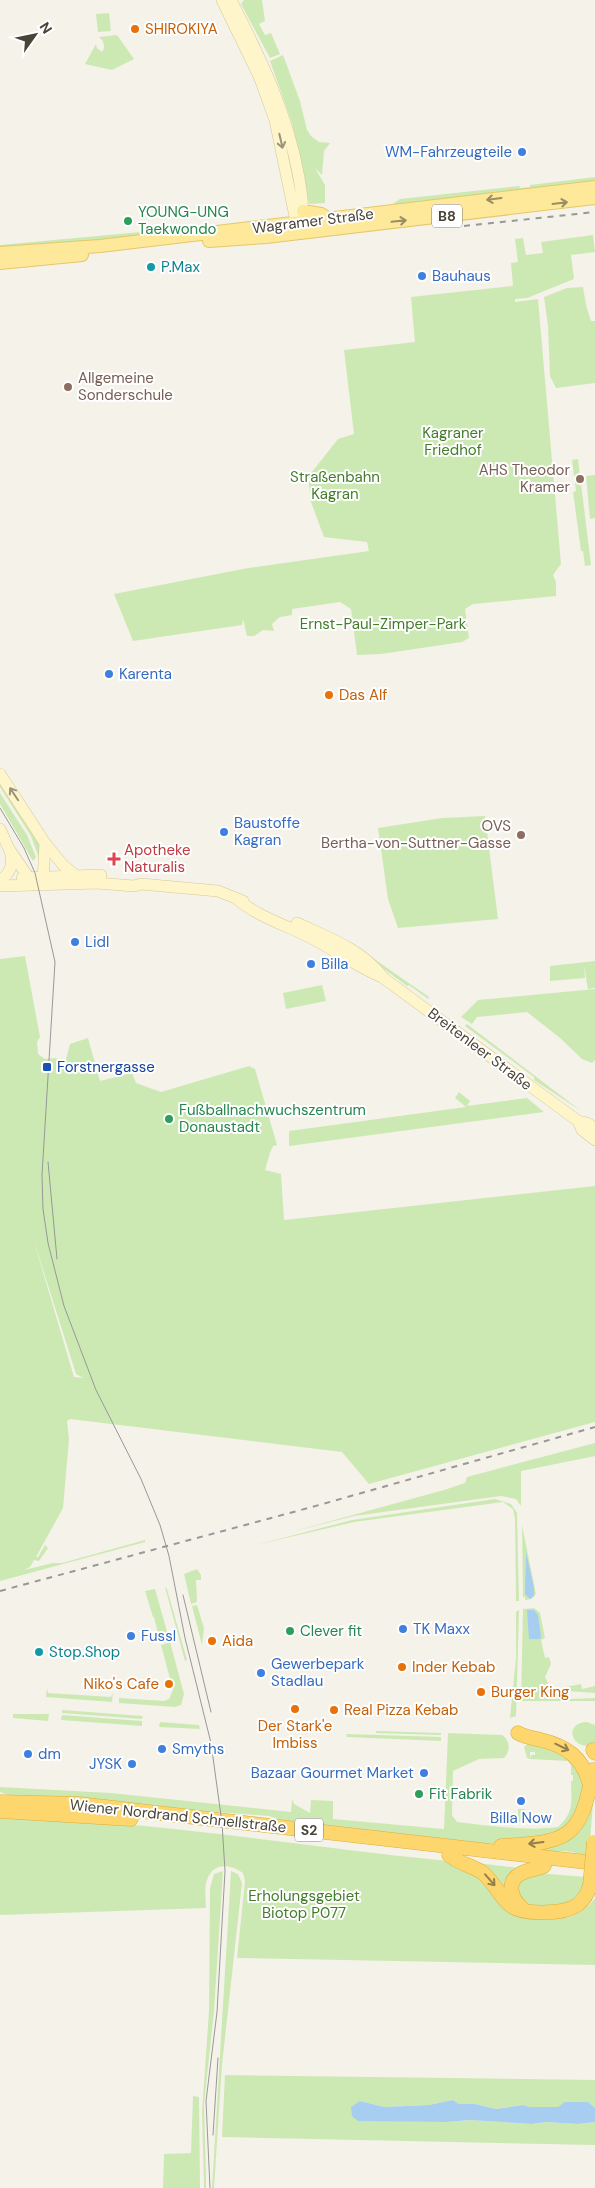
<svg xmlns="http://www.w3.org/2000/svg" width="595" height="2188" font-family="'DM Sans',sans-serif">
  <rect width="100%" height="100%" fill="#f5f2ea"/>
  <path fill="#cde9b3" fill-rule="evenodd" d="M244,0H262L265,21L259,24L265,35L271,33L280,54L270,58L241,4Z
    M109,13L111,31L98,32L96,14Z
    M117,35L134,59L112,70L85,64L96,44L97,48L102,52C106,47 104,41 99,37Z
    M283,55L300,101L307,130L311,136L319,142L330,143L324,151L322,175L315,168L325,185V203L309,204L292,123L270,61Z
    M595,177V184L391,205L400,199L519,186L520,188L530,187V185Z
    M173,229L166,233L109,240L0,247V245Z
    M593,235L595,252L571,255L574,279L527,298L515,299V302L538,299L561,564L553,575L556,582V596L473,604L465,609L469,638L462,642L381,654L357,655L351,609L340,602L292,609V615L280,617L272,624L274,631L263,630L254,636H247L243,619L242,625L133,641L114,594L248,568L369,551L367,542L324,537L311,502L308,477L338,439L354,434L344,350L415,342L411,297L513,286L511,263L518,262L515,239L523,238L526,255L543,253L541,242Z
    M583,287L586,305L591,321H595V383L556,388L550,376L548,326L544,297L567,288Z
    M578,459L591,565L585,566L583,551H581L573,492L576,491L572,460Z
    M595,475V518L590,519L586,476Z
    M0,782L40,841L39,858L31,836L0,787Z
    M0,793L27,835L36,857L33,861L0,804Z
    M485,816L498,919L398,928L388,899L378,828L442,818Z
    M367,954L429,997L428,999L409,985L407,986L365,955Z
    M25,956L40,1037L37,1042L38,1054L45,1059L56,1058L61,1061L66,1059L70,1044L88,1038L100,1081L132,1073L136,1083L161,1092L249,1066L255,1069L277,1145L273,1146C269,1154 268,1161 265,1170L281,1174L284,1220L595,1186V1422L369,1484L342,1452L70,1419L67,1421L69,1439L63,1508L36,1557H38L45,1545L48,1548L39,1561L34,1560L30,1567L24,1570L53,1563H62L145,1540V1542L0,1581V959ZM33,1238L76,1374L83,1378L74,1377Z
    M595,961V988L588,989L584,966L585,978L550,981V966Z
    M322,985L326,1001L286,1009L283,993Z
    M595,989V1060L592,1063L582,1059L560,1038L527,1012L477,1017L472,1024L461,1017L478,1000Z
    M467,1024L581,1111L534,1080V1077L465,1026Z
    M459,1092L470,1101L467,1106L527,1098L544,1112L289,1146V1131L466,1107L455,1098Z
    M595,1443V1456L521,1471V1506L516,1499L501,1496L354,1516L291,1532L444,1490L465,1483L467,1477Z
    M495,1499L511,1504L517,1513L519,1601H516L515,1519L513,1509L503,1502L354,1522L252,1546L352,1520Z
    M522,1525L536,1594L531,1599L525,1600V1597H523Z
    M197,1569L201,1575V1580H196L197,1602L191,1604L184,1574Z
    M165,1587L167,1589L187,1660L185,1661Z
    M155,1589L168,1635L159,1638L154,1617H153L145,1591Z
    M197,1605L204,1628L202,1645L192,1606Z
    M534,1608L540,1613L545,1638L541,1640L545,1658L549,1657L551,1664L545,1677L549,1685L570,1699L595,1698V1701H521L523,1609Z
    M519,1610L516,1716L510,1718L516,1658V1612Z
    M170,1642L184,1694L181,1705L175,1707L119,1703V1698L164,1701L169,1699L173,1690L161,1645Z
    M581,1684L582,1689L595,1686V1693L568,1691L561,1688Z
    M47,1688L48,1693L111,1697L113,1693L112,1702L46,1697Z
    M62,1710L142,1716L143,1717L142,1719L62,1713Z
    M13,1714H49L48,1721L13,1718Z
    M62,1715L142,1721V1726L61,1720Z
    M160,1722L199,1725L200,1729L159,1727Z
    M587,1722L595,1725V1745C572,1752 562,1723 587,1722Z
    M376,1731L441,1733V1735L376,1733Z
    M448,1733L502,1735C510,1740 511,1751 504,1758L479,1759L453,1771L452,1815L457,1822C491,1826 524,1831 558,1827C575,1811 571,1801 571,1781H573V1775H571V1765L568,1761L530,1759L531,1755H535V1752H530V1759L527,1758L524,1747L531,1741L576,1760L586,1791L564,1834L505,1844L476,1843L282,1821L269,1816L11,1796L0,1792V1787L111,1793L291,1812L292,1799L294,1804L310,1813L311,1800L333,1801V1819L444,1829Z
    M346,1734L441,1737V1741L347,1737Z
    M594,1791L589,1854L586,1857C571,1849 558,1851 542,1852C533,1853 523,1849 514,1848L561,1841Z
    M518,1809H525V1815H534V1822H514L518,1821Z
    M0,1818C150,1819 299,1847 448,1861L471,1868L529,1915V1919C557,1919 577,1923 595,1898V1965L237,1958L245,1881L243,1873C230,1864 213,1862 207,1880C204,1887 206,1900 206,1908L0,1915Z
    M477,1863L519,1868L508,1892Z
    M223,1871L214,2011L204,2104L206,2177V2188H204L202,2112L209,2011L210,1888L214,1874Z
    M231,1871L238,1874L242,1883L222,2065L214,2188H212Z
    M537,1873L586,1877V1884L573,1902L548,1907L521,1904L516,1883Z
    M225,2075L595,2080V2108L588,2102L558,2107H530L523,2105L496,2109L475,2104H459L453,2100L429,2105L384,2107L360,2101L393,2121L447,2122L470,2120L532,2124L546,2122L578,2124L595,2122V2145L222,2137Z
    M193,2096L199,2097L200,2188H163L164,2154L191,2153Z"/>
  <path fill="#a7cdf1" d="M526,1552L534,1588V1596L530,1599L525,1594Z
    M527,1610H534L538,1615L541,1636L540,1639H529Z
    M453,2100L459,2104H475L496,2109L523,2105L530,2107H558L565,2102H588L595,2108V2122L578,2124L546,2122L532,2124L470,2120L447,2122L358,2121L352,2116L351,2107L360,2101L384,2107L429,2105Z"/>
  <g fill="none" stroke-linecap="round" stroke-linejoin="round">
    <g stroke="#d4c99a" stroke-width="12">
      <path id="secondary" d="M222,0L259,76L275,120L298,231
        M231,0C260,57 288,114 299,178C301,192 305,206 299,219
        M0,774L45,843L43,882
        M0,829L9,849L31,881
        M45,843L63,865L75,875
        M22,878L101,875
        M0,880C12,873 13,863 10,850
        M0,886L97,883L134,886L141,884L218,891L243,901
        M237,899C258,917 286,925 311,938C335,950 357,967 382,977L578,1121L582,1130L595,1140
        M297,923C327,937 361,949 382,976
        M578,1121L587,1123L595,1128"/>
    </g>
    <g stroke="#e4c869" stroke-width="14">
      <path id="primary" d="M303,211L321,214L326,217
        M209,241L266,237L595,198
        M0,253L100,246L595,187
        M0,263L82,255"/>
    </g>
    <g stroke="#ddad3c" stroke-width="15">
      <path id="highway" d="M518,1733C525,1737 533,1738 541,1740C566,1746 582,1757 589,1782
        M593,1750L595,1753
        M0,1802L79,1804L595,1863
        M0,1811L131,1819
        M501,1846C568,1842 581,1840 593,1770
        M449,1855C459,1864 472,1865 483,1873C494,1882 499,1896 510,1905C521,1915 560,1914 574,1907C582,1903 587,1895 590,1886
        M522,1908C511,1899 506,1882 520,1874C528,1869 536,1870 544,1866"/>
    </g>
    <use href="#secondary" stroke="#fef5cb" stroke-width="11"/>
    <use href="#primary" stroke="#fee89a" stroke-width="12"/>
    <use href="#highway" stroke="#fdd76d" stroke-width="14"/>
    <path stroke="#989898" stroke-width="1" d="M0,808L24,848L35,873L55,962L42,1175L43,1209L48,1243L64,1306L96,1390L141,1479L160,1525L169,1556L185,1638L211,1743L222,1823L225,1871L217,2012L206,2101L210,2188
      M48,1162L57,1259
      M183,1595L211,1712
      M213,2135L218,2058"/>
    <path stroke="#989898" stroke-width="2" stroke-dasharray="6 6" stroke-linecap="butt" d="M464,226L595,212
      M0,1591L312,1507L595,1427"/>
    <g stroke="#ddad3c" stroke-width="15" stroke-linecap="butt">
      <path id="highway-bridge" d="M590,1886L594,1842"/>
    </g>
    <use href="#highway-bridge" stroke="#fdd76d" stroke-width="14"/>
  </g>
  <defs><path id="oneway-shaft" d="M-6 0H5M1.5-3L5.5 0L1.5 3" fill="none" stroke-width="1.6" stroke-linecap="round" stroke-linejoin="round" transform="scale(1.25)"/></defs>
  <g stroke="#9a947a">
    <use href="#oneway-shaft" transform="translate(281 141) rotate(77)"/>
    <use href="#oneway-shaft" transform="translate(14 794) rotate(-124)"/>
  </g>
  <g stroke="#9a8e64">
    <use href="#oneway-shaft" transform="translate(494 199) rotate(173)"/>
    <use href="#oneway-shaft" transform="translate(560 203) rotate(-7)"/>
    <use href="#oneway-shaft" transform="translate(399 221) rotate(-6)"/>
  </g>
  <g stroke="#917f4d">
    <use href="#oneway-shaft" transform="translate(562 1747) rotate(26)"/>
    <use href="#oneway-shaft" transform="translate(536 1843) rotate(173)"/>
    <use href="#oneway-shaft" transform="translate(490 1880) rotate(49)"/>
  </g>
  <g fill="#e8710a" stroke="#fff" stroke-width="2">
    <circle cx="135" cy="29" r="5"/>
    <circle cx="329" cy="695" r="5"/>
    <circle cx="212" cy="1641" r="5"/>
    <circle cx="402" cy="1667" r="5"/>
    <circle cx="169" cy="1684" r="5"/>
    <circle cx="481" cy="1692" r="5"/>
    <circle cx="295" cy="1709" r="5"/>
    <circle cx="334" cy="1710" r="5"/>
  </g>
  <g fill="#3f7fe0" stroke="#fff" stroke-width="2">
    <circle cx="522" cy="152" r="5"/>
    <circle cx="422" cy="276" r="5"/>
    <circle cx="109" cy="674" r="5"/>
    <circle cx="224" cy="832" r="5"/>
    <circle cx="75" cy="942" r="5"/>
    <circle cx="311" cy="964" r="5"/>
    <circle cx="403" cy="1629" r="5"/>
    <circle cx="131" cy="1636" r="5"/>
    <circle cx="261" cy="1673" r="5"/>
    <circle cx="162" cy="1749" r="5"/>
    <circle cx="28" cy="1754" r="5"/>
    <circle cx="132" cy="1764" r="5"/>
    <circle cx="424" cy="1773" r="5"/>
    <circle cx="521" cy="1801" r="5"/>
  </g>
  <g fill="#2e9e5b" stroke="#fff" stroke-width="2">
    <circle cx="128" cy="221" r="5"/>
    <circle cx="169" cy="1119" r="5"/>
    <circle cx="290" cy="1631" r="5"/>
    <circle cx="419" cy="1794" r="5"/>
  </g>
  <g fill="#0f9aa8" stroke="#fff" stroke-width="2">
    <circle cx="151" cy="267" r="5"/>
    <circle cx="39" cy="1652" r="5"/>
  </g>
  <g fill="#8d6e63" stroke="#fff" stroke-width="2">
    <circle cx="68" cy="387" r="5"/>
    <circle cx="580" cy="479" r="5"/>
    <circle cx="521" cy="835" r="5"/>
  </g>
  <path fill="#e0444e" stroke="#fff" stroke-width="2" d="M111.5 851.5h5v5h5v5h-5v5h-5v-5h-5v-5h5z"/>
  <rect fill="#1a4fb4" stroke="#fff" stroke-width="2" x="42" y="1062" width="10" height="10" rx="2.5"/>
  <g text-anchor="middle" stroke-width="4" stroke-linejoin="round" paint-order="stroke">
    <g fill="#fff" stroke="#807c74" stroke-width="1">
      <rect x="432" y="204.5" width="30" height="23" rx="4"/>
      <rect x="295" y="1818.5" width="28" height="23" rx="4"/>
    </g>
    <g font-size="14" font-weight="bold" fill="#494438">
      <text x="447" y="221">B8</text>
      <text x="309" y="1835">S2</text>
    </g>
    <g font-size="15" fill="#c56008" stroke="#fff" text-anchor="start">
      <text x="145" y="34">SHIROKIYA</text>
      <text x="339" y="700">Das Alf</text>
      <text x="222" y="1646">Aida</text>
      <text x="412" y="1672">Inder Kebab</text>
      <text x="159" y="1689" text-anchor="end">Niko's Cafe</text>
      <text x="491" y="1697">Burger King</text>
      <text x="344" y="1715">Real Pizza Kebab</text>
      <text x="295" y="1731" text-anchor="middle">Der Stark'e<tspan x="295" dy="17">Imbiss</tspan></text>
    </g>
    <g font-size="15" fill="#366cbe" stroke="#fff" text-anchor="start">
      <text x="512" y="157" text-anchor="end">WM-Fahrzeugteile</text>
      <text x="432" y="281">Bauhaus</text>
      <text x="119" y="679">Karenta</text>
      <text x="234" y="828">Baustoffe<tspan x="234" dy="17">Kagran</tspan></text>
      <text x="85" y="947">Lidl</text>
      <text x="321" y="969">Billa</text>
      <text x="413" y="1634">TK Maxx</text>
      <text x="141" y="1641">Fussl</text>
      <text x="271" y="1669">Gewerbepark<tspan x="271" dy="17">Stadlau</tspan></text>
      <text x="172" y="1754">Smyths</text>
      <text x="38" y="1759">dm</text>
      <text x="122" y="1769" text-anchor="end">JYSK</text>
      <text x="414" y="1778" text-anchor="end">Bazaar Gourmet Market</text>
      <text x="521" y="1823" text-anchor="middle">Billa Now</text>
    </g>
    <g font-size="15" fill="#27864d" stroke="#fff" text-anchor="start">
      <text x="138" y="217">YOUNG-UNG<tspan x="138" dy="17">Taekwondo</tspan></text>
      <text x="179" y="1115">Fußballnachwuchszentrum<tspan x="179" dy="17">Donaustadt</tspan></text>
      <text x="300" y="1636">Clever fit</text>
      <text x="429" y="1799">Fit Fabrik</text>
    </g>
    <g font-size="15" fill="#494438" stroke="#fff">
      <text transform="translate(313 221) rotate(-7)" y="5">Wagramer Straße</text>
      <text transform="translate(480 1049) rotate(37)" y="5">Breitenleer Straße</text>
      <text transform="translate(178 1816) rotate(6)" y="5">Wiener Nordrand Schnellstraße</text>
    </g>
    <g font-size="15" fill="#0d838f" stroke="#fff" text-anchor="start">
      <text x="161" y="272">P.Max</text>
      <text x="49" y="1657">Stop.Shop</text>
    </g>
    <g font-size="15" fill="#785e54" stroke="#fff" text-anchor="end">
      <text x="78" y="383" text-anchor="start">Allgemeine<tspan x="78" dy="17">Sonderschule</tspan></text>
      <text x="570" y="475">AHS Theodor<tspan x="570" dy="17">Kramer</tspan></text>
      <text x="511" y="831">OVS<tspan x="511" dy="17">Bertha-von-Suttner-Gasse</tspan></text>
    </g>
    <g font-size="15" fill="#437c2a" stroke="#fff">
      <text x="453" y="438">Kagraner<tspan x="453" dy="17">Friedhof</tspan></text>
      <text x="335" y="482">Straßenbahn<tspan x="335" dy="17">Kagran</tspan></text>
      <text x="383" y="629">Ernst-Paul-Zimper-Park</text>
      <text x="304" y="1901">Erholungsgebiet<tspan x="304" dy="17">Biotop P077</tspan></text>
    </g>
    <g font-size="15" fill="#be3a42" stroke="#fff" text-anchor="start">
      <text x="124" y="855">Apotheke<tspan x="124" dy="17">Naturalis</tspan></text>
    </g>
    <g font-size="15" fill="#164399" stroke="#fff" text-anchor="start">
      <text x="57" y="1072">Forstnergasse</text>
    </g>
  </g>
  <g transform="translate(35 35) rotate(57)" stroke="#ffffff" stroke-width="4" paint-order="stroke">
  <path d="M0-4L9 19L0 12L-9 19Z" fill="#494438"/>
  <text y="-8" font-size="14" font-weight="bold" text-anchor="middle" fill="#494438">N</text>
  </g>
</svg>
